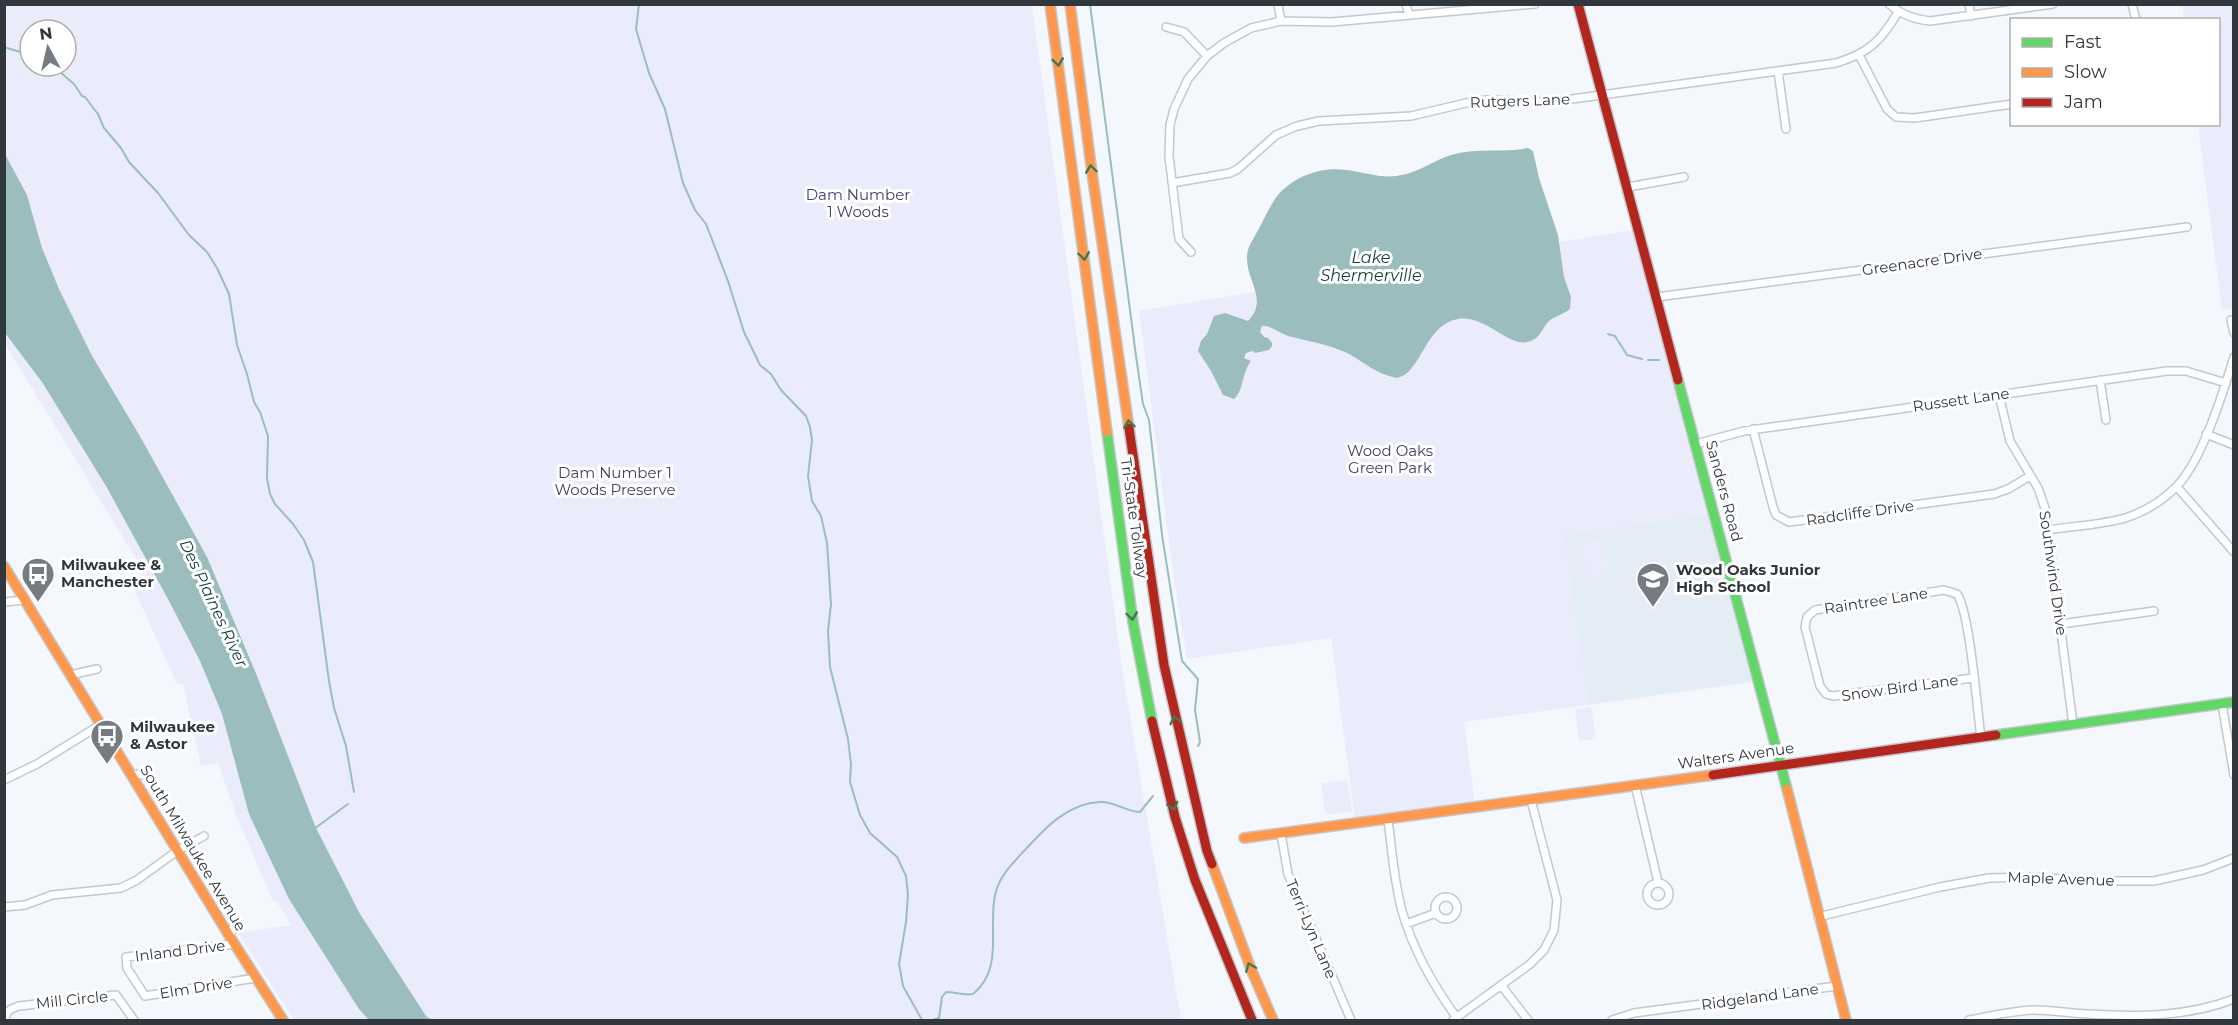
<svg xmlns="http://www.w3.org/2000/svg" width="2238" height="1025" font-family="Montserrat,sans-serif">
  <rect width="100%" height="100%" fill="#f4f8fc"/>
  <path fill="#e4edf6" d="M1708,514L1752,682L1588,705L1563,534Z"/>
  <path fill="#ebecfb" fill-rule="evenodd" d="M5,5H1032L1122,668L1181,1020H294L238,933L291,925L276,901H273L237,818L218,763L201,766L183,684H177L129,578L146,575L5,344ZM30,30H66V66H30Z
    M2182,5H2233V309L2222,310L2198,125L2218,124V20L2184,19Z
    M1633,230L1708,514L1564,534L1588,705L1464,722L1475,804L1355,820L1331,638L1187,659L1173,573L1139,311Z
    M1606,540L1610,574L1587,578L1582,543Z
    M1591,707L1596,739L1579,741L1575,709Z
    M1347,780L1352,811L1326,815L1321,783Z"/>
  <path fill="#9cbdbd" d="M1528,148L1533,151L1539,178L1558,235L1564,277L1571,297L1570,309C1564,314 1556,316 1550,320C1543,326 1541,337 1531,341C1510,350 1486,314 1458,319C1424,325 1422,373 1397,378C1374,373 1366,363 1347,353C1328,344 1307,341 1288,336C1279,333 1271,325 1262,326L1260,332L1264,337L1268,338L1272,343V346L1269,350L1255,353L1252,351L1246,353L1244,358L1251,361C1242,372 1244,390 1234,399L1223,395L1211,371L1198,351L1201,341L1207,334L1214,316L1225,313L1248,321C1269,300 1246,281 1247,257C1247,247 1253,240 1257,232C1264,220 1269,207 1277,196C1294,176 1321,166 1347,170C1362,172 1380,178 1396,176C1417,174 1432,161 1451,155C1476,147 1503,153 1528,148Z
    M5,154L27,195L42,248L59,289L91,354L141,438L207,557L257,676L316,828L360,914L426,1016L432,1020H369L359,1009L289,899L249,814L222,714L200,661L168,599L106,486L42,382L5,333Z"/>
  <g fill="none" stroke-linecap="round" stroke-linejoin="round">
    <path stroke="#9cbdbd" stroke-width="2" d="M639,4L636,29L649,73L665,109L683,183L695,210L706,224L728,281L744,332L760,365L771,374L781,390L806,416L810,427L812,440L808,476L812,501L821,516L827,543L831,604L828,631L830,667L848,739L851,764L850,782L860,815L870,833L897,857L906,876L908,895L906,922L899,964L903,986L922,1020
      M1090,4L1136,356L1143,404L1149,420L1162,535L1182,661L1198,679L1195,710L1200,742L1198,746
      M4,47L30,55
      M53,66L74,84L82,96L85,97L98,114L104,128L121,148L129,162L158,193L189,235L207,252L217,268L229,294L237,345L247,374L254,402L260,412L268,436L267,478L270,494L275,504L293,524L304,540L313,562L329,681L334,708L346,746L354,792
      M1608,334L1615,336L1627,355L1642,359
      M1648,360H1659
      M314,829L348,804
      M932,1020L939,1018L942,997L946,992C956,992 963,996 973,994C1004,969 988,929 995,895C999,876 1013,863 1025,850C1045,828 1068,803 1100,802C1114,801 1126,812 1140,812L1153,796"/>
    <g stroke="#c3c8cd" stroke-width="10">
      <path id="street" d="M1278,4L1281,21
        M1406,4L1409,15
        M1889,4C1902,15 1914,19 1930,21L2053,4
        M1969,4L1971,16
        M2132,4L2136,20
        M1166,27L1184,32L1207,56
        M1859,55L1887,109L1896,117L1915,118L2012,104
        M1778,71L1786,129
        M1172,183L1230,173L1238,169L1276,135L1297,126L1319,121L1411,116L1466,103L1487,100L1550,102L1836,63C1869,53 1881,41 1898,12
        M1628,187L1684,177
        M1191,252L1179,239L1169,156L1170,125L1174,109L1188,79L1207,56L1224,43L1251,28L1281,21L1332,22L1535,4
        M1657,297L2187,227
        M2231,320L2234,333
        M2100,380L2106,420
        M1999,395L2010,441L2038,488L2045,508L2073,724
        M1753,429L1773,507L1776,515L1789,522L1994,494L2008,489L2030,476
        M2206,434L2234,445
        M1696,444L1744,431L2167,371H2186L2226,383
        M2177,487L2234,552
        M2048,530C2073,526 2101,525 2125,518C2144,512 2162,501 2176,487C2202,461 2223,393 2234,357
        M4,602L24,600
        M2061,624L2154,611
        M70,675L97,669
        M1973,678L1833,696L1826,694L1820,686L1805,627L1807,617L1815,610L1822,609L1944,590L1957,594C1970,612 1977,710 1981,737
        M2222,704L2234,775
        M131,774L144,775
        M4,780L37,764L100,725
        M1635,785L1658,882
        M1388,820C1392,850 1394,882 1402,911C1413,950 1433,985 1457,1018
        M1281,834L1288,874L1351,1020
        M1647 894a11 11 0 1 1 22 0a11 11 0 1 1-22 0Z
        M1435 908a11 11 0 1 1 22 0a11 11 0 1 1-22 0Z
        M4,907L25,905L52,895L121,888L137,880L177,851L204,836
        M1818,917L1940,887L1989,878L2036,877L2086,881H2154L2203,870L2234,858
        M1406,924L1436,913
        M230,937L236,919
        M234,944L126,957L127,968L145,996L255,978
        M1501,985L1528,1020
        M5,1020C6,1011 10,1009 19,1006L116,995L134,1020
        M1453,1020L1529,965L1544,950L1554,930L1557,900L1531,800
        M1612,1020L1634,1013L1837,986
        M1969,1020C1990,1016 2012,1011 2033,1010C2051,1010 2070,1013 2088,1014C2138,1017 2187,1017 2234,999"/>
    </g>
    <g stroke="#c3c8cd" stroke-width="12">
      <path id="fast" d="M1678,380L1787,789
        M1107,432L1133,622L1152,721
        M1996,735L2234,702"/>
    </g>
    <g stroke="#c3c8cd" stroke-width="12">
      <path id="slow" d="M1050,4L1107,432
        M1070,4L1092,173L1129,428
        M4,566L230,937L283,1020
        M1787,789L1846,1020
        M1244,838L1713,775
        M1212,864L1251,969L1273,1020"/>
    </g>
    <g stroke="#c3c8cd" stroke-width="12">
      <path id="jam" d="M1578,4L1678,380
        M1129,428L1164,665L1207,851L1212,864
        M1152,721L1175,817L1195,880L1252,1020
        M1713,775L1996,735"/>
    </g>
    <use href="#street" stroke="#fdfeff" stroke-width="7"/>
    <use href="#fast" stroke="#63d668" stroke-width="9"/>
    <use href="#slow" stroke="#ff974d" stroke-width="9"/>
    <use href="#jam" stroke="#b3261e" stroke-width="9"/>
  </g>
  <defs><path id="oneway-chevron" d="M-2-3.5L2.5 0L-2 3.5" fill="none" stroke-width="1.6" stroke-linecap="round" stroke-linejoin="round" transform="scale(1.5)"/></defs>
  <g stroke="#44774e">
    <use href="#oneway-chevron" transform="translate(1058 62) rotate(82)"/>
    <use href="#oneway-chevron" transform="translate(1091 169) rotate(-98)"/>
    <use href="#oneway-chevron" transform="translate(1084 256) rotate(82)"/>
    <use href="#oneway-chevron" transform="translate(1129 424) rotate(-98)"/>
    <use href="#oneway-chevron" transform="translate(1132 616) rotate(82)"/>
    <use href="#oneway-chevron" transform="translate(1175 720) rotate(-103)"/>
    <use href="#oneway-chevron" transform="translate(1173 806) rotate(75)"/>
    <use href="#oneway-chevron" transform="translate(1250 967) rotate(-112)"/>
  </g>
  <defs>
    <g id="bus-pin" transform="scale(1.725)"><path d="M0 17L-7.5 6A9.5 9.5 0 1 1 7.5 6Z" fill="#757b80" stroke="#fff"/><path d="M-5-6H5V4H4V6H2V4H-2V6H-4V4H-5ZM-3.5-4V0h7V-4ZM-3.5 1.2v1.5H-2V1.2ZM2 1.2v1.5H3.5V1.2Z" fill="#fff"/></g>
    <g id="school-pin" transform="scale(1.725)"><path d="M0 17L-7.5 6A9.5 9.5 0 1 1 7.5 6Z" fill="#757b80" stroke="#fff"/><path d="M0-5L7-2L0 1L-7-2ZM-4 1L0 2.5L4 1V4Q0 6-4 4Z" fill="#fff"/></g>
  </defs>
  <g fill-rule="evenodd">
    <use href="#bus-pin" x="38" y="574"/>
    <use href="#school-pin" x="1653" y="579"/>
    <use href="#bus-pin" x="107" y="736"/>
  </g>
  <g text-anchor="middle" stroke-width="6" stroke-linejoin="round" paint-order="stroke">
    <g font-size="15" fill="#30373d" stroke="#fff">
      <text transform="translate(1520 101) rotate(-2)" y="5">Rutgers Lane</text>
      <text transform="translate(1922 262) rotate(-8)" y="5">Greenacre Drive</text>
      <text transform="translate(1961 400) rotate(-8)" y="5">Russett Lane</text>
      <text transform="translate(1724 491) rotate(75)" y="5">Sanders Road</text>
      <text transform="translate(1860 513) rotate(-8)" y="5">Radcliffe Drive</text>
      <text transform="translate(1134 518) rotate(82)" y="5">Tri-State Tollway</text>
      <text transform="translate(2053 573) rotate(82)" y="5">Southwind Drive</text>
      <text transform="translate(1876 601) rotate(-9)" y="5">Raintree Lane</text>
      <text transform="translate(1900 688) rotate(-8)" y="5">Snow Bird Lane</text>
      <text transform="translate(1736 756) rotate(-8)" y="5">Walters Avenue</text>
      <text transform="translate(193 848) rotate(59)" y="5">South Milwaukee Avenue</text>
      <text transform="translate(2061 879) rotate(2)" y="5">Maple Avenue</text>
      <text transform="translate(1311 929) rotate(67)" y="5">Terri-Lyn Lane</text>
      <text transform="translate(180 951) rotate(-7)" y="5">Inland Drive</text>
      <text transform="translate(196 988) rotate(-9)" y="5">Elm Drive</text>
      <text transform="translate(1760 997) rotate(-8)" y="5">Ridgeland Lane</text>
      <text transform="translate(72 1000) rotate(-6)" y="5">Mill Circle</text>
    </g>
    <g font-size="15" fill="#443d6c" stroke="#fff">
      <text x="858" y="200">Dam Number<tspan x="858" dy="17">1 Woods</tspan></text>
      <text x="1390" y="456">Wood Oaks<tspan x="1390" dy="17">Green Park</tspan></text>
      <text x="615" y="478">Dam Number 1<tspan x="615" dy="17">Woods Preserve</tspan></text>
    </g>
    <g font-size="15" font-weight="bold" fill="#30373d" stroke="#fff" text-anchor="start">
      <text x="61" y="570">Milwaukee &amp;<tspan x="61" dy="17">Manchester</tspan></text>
      <text x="1676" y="575">Wood Oaks Junior<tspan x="1676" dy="17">High School</tspan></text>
      <text x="130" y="732">Milwaukee<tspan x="130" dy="17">&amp; Astor</tspan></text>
    </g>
    <g font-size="16" font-style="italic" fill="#0e3b3a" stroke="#fff">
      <text x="1371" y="263">Lake<tspan x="1371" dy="18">Shermerville</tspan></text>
      <text transform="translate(214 603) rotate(65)" y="6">Des Plaines River</text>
    </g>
  </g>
  <rect width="2238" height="1025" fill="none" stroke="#30373d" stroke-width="12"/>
  <rect x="2010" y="18" width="210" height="108" fill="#ffffff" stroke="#acafb1" stroke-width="1.5"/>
  <rect x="2022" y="38" width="30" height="9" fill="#63d668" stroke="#acafb1" stroke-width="1.5"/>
  <text x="2064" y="48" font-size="18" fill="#30373d">Fast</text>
  <rect x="2022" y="68" width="30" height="9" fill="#ff974d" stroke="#acafb1" stroke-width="1.5"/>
  <text x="2064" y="78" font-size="18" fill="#30373d">Slow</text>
  <rect x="2022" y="98" width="30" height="9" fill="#b3261e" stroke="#acafb1" stroke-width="1.5"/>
  <text x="2064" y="108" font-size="18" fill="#30373d">Jam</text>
  <g transform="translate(48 48) rotate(352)"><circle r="28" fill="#ffffff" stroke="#acafb1" stroke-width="1.5"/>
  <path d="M0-4.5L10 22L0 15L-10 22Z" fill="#757b80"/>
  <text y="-9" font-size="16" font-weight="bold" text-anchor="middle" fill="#30373d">N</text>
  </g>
</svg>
